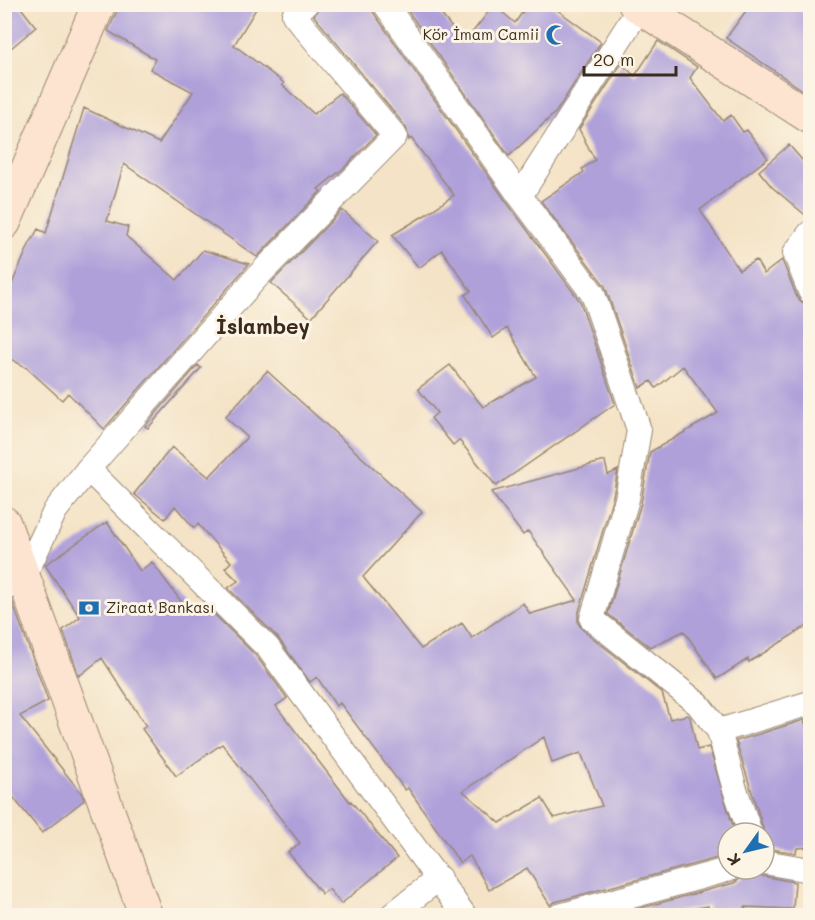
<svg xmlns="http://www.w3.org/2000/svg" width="815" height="920" font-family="Mali,sans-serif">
  <rect width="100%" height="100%" fill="#fcf5e5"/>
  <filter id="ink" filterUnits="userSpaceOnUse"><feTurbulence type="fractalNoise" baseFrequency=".0167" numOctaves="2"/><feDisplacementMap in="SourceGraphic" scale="12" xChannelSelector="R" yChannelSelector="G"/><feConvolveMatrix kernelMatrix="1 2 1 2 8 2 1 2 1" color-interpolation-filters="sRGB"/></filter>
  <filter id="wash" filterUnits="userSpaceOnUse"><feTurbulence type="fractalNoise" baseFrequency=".008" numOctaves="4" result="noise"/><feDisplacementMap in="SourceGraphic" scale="24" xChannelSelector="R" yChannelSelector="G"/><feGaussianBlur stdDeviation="1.35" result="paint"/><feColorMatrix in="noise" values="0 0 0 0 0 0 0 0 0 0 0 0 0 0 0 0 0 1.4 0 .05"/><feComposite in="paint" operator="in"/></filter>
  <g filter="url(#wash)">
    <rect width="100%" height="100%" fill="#f4e3c6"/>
    <g id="blocks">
      <path fill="#afa0da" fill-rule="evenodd" d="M4,4H18L36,27L4,54Z
        M120,4H259L234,45L284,83L282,85L314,114L340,93L376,135L344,168L318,189L321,191L257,257L124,164L107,221L128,227L126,236L177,280L203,250L249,264L104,429L68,393L62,400L27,368L4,355V302L29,245L38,229L46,233L84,108L159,143L193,92L150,69L155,59L108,31Z
        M320,4H371L373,12L508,204L580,301L615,404L496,486L459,440L453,445L431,418L437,413L418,389L450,365L483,407L536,377L507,328L493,338L465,295L471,291L442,250L419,268L392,235L425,215L454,195L411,138L409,140L406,127L314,16Z
        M403,4H433L464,43L494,5L515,23L528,4H549L601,42L556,112L509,156Z
        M751,4H810V95L726,38Z
        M658,41L697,67L690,78L723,121L731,115L743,132L747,130L768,158L700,210L739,270L756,260L764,274L782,260L797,297L802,302L810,305V624L749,662L748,659L717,679L684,631L650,647L608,614L641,503L650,452L718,413L683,366L656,388L651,381L640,388L605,286L541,201L584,172L582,169L595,160L579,129L621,64L635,76Z
        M789,145L810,169V219L772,187L759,171Z
        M342,210L378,241L311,318L271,283Z
        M198,365L201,368L148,428L145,426Z
        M267,371L422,512L363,577L421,649L462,623L472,638L523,603L530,614L577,600L528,531L523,535L491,492L605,461L608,475L618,470L613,496L578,615V623L583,630L662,693L670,719L688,715L690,717L697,750L709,747L735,833H728V855L555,902L550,905L527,868L489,890L470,856L460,863L408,788L405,790L340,703L336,706L317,677L310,682L278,638L228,588L238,581L225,568L231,562L198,524L194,528L175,506L165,519L134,494L172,447L209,477L247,437L225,417ZM544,737L552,763L581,753L602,806L554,818L542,798L500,823L463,791Z
        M107,522L140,571L152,562L191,615L205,605L257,657L287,698L276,706L350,802L351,801L397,858L341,904L329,889L322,894L288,852L300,843L222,744L176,776L142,729L146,726L102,658L79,676L63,630L80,617L45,565Z
        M12,601L48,701L20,716L82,794L84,800L42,833L4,786V603Z
        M804,720L810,736V847L797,848L796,853L764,848L763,828L736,741Z
        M744,869H752L762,876L795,882L793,909L745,907L747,915H709L708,906L661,915H615L734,883L740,879Z"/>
    </g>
  </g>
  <g filter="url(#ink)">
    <use href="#blocks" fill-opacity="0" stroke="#988672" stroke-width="1.5"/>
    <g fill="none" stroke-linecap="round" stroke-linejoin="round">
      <g stroke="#988672" stroke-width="26">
        <path id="street" d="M385,4L520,196L593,294L639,430L627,499L592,619L698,704L719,731L734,786L750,833
          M520,196L642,4
          M810,233L795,253L810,291
          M88,469L268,648L465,916
          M4,589L25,575L55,511L88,469L257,277L395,136L294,15L306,4
          M719,731L810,703
          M764,862L810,870
          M391,916L439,878
          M559,916L730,869"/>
      </g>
      <g stroke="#988672" stroke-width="35">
        <path id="secondary" d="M635,4L810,117
          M4,223L99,4
          M4,523L146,916"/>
      </g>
      <use href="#street" stroke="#fff" stroke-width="24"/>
      <use href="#secondary" stroke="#fde4d1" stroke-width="33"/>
    </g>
  </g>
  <defs>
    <g id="mosque-bare" transform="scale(1.62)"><path d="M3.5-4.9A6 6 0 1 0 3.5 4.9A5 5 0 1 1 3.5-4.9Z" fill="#1f6fb2" stroke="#fcf5e5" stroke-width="2.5" paint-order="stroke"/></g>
    <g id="bank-bare" transform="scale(1.62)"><path d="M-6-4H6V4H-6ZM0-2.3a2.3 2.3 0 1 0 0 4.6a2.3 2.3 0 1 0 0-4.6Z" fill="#1f6fb2" stroke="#fcf5e5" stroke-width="2.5" paint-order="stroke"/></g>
  </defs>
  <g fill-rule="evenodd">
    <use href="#mosque-bare" x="556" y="35"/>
    <use href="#bank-bare" x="89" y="608"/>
  </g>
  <g text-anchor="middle" stroke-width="6" stroke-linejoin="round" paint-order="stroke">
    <g font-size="15" fill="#3b2a1e" stroke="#fcf5e5" text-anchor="end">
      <text x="539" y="40">Kör İmam Camii</text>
      <text x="106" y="613" text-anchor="start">Ziraat Bankası</text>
    </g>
    <g font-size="21" font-weight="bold" fill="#3b2a1e" stroke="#fcf5e5">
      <text x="263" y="334">İslambey</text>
    </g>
  </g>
  <rect width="815" height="920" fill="none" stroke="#fcf5e5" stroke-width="24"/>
  <g transform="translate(746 851) rotate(236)"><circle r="28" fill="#fcf5e5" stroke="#afa495" stroke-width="1.5"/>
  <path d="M0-4.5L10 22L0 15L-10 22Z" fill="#1f6fb2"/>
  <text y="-9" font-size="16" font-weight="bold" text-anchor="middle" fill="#3b2a1e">K</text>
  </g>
  <path d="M584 66v9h92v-9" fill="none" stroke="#3b2a1e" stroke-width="3"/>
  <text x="593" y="66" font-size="18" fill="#3b2a1e" stroke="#fcf5e5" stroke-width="4.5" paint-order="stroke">20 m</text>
</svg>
